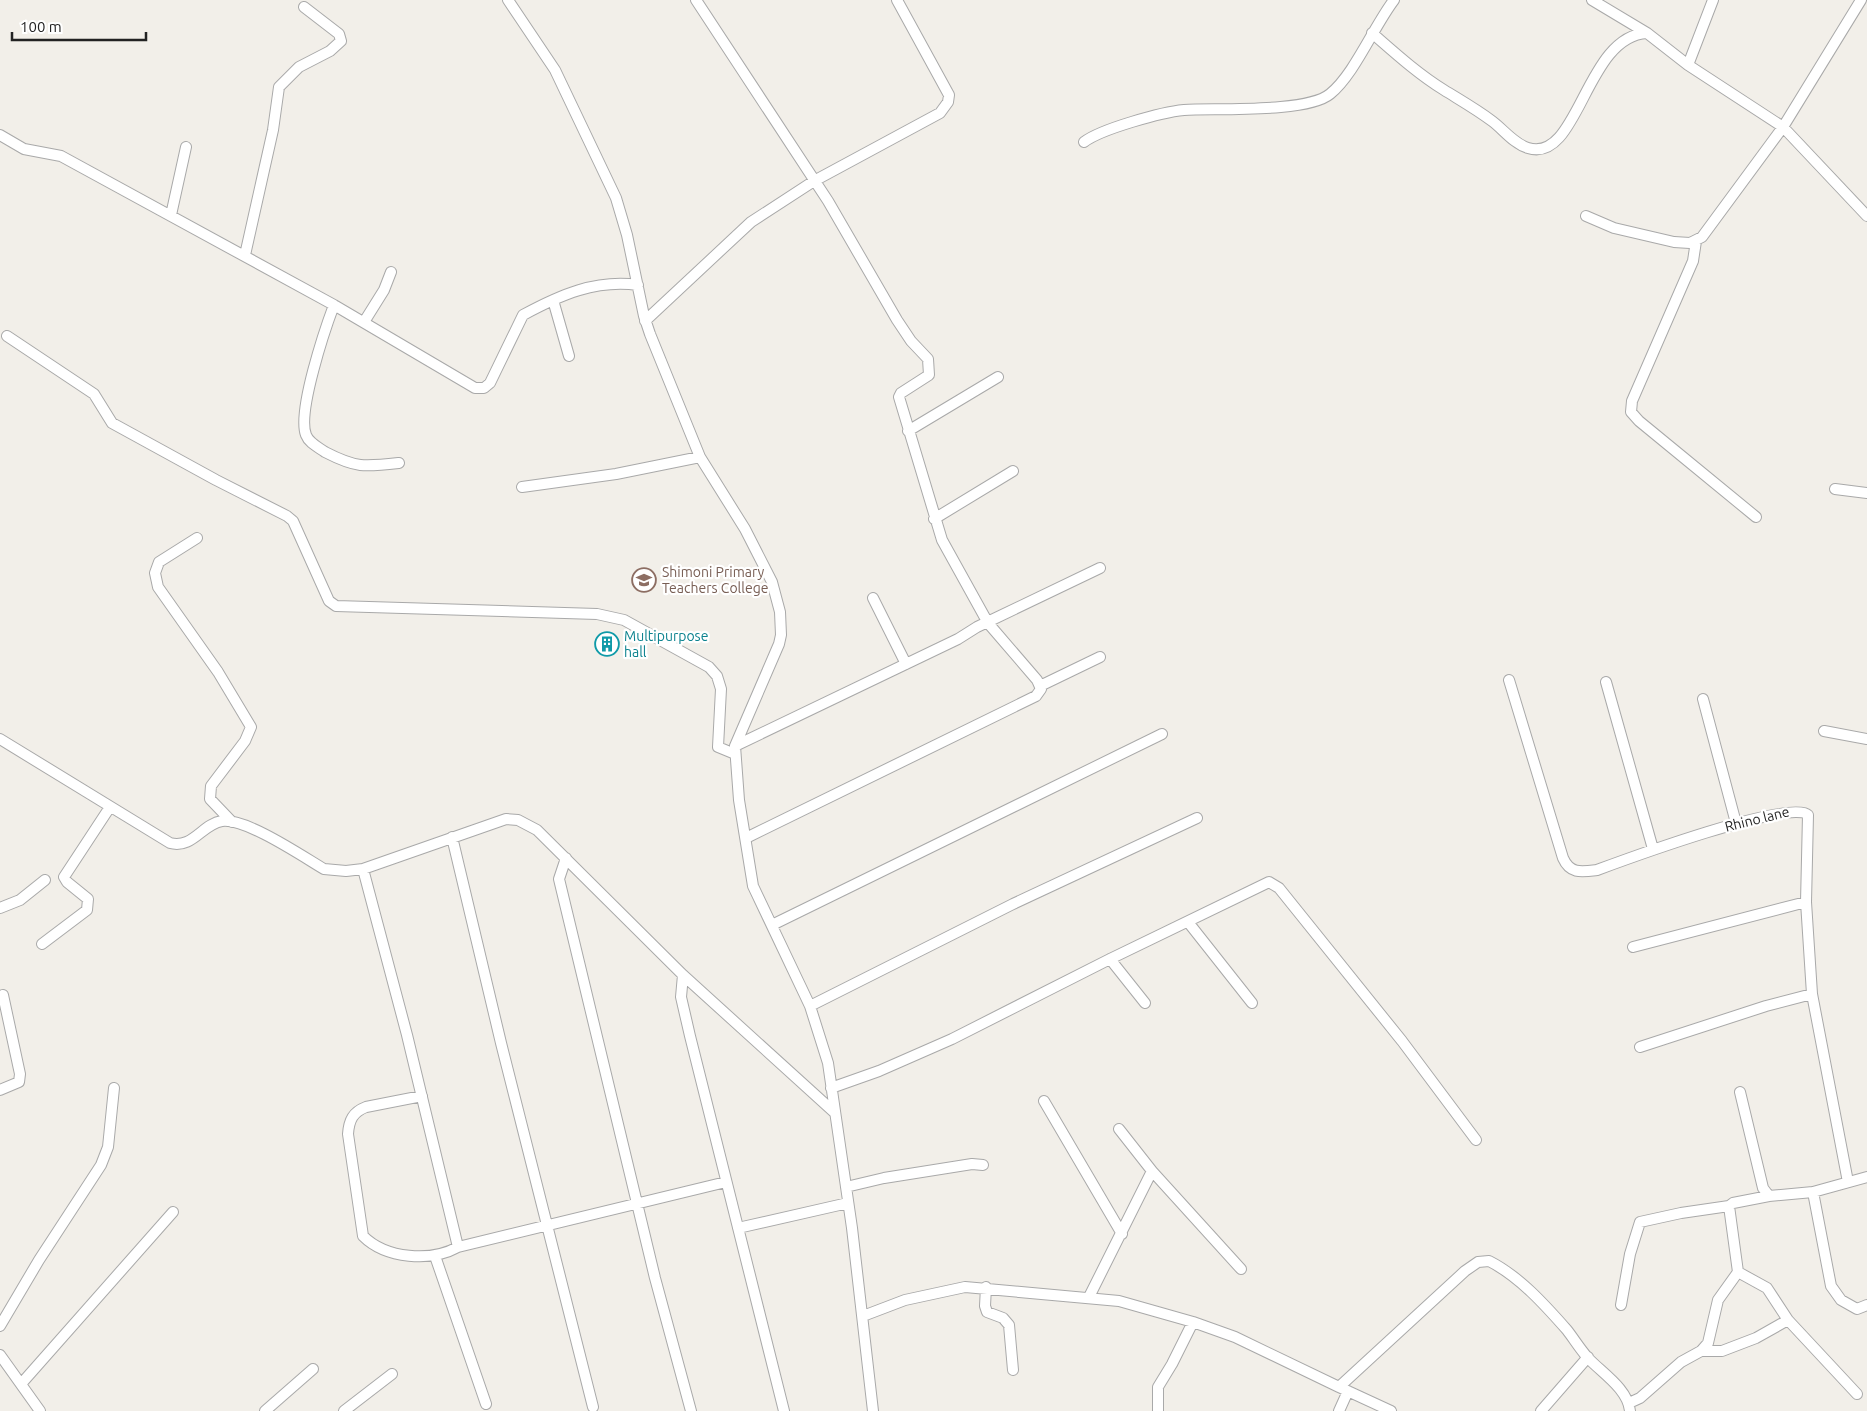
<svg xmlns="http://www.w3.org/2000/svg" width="1867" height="1411" font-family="Ubuntu,sans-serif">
  <rect width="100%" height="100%" fill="#f2efe9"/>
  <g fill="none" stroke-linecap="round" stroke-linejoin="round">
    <g stroke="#a9a9a9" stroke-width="12">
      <path id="minor" d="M508,0L555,70L616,198L627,235L644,316L650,334L700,457L745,529L772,582L780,612L781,635L779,644L735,746L739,800L753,886L810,1006L828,1063L852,1228L873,1411
        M696,0L828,201L897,320L911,341L928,359L929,375L901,393L899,397L942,540L988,623L1037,680L1041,689L1036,696L746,838
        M1592,0L1647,33
        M1372,33C1395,53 1418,74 1444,90C1460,100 1476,109 1492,121C1503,129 1514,144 1528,148C1579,164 1585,36 1647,33L1688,65L1783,127L1867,216
        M1688,65L1713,0
        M0,135L24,149L61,156L334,305L475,388H484L490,383L523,315C560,295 596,279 638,285
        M1084,142C1101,129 1162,112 1184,110C1216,108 1307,113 1330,94C1354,75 1374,26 1394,0
        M171,215L186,147
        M1586,216L1614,228L1674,242L1690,243L1702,237L1783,127L1861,0
        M1696,241L1693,261L1632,401L1631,412L1639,421L1756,517
        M245,255L273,130L279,87L299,67L330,51L341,41L339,34L304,7
        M553,300L569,356
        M334,305C325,329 297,412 306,435C309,443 318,447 325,452C356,468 364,467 399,463
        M645,321L751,222L814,181L940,113L948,102L949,95L897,0
        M364,322L384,290L391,272
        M7,336L94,394L112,423L216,480L287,516L293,521L329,601L336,606L597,614L624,620L709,667L717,676L721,689L718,747L735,754
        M908,431L998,377
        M522,487L616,474L700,457
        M1835,489L1867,493
        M934,519L1013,471
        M197,538L159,562L155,573L158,587L218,672L251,727L245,741L211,786L210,799L232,822
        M873,598L906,664
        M1509,680L1563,858C1570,874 1581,872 1597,870C1624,860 1792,798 1808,815L1806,902L1812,994L1848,1182
        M1606,682L1653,849
        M1040,686L1100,657
        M1703,699L1736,823
        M1824,731L1867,739
        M0,739L170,843C193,849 202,824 222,821C246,818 302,856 324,869L346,871L363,869L506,819L518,820L537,830L683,975L834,1112
        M735,746L958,639L977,627L1100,568
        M452,837L501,1043L593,1407
        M566,858L559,879L655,1278L691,1411
        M363,869L407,1035L458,1247
        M0,908L20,900L45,880
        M1188,922L1252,1003
        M772,925L1162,734
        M42,944L87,910L88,899L67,882L64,877L110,807
        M1633,947L1806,902
        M1110,959L1145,1003
        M683,975L681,997L690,1036L784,1411
        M810,1006L1013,904L1197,818
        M1640,1047L1766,1006L1812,994
        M831,1088L879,1071L952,1039L1110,959L1269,882L1279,888L1402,1041L1476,1140
        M0,1090L19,1082L20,1074L3,995
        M1740,1092L1763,1188L1769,1196L1813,1192L1867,1177
        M422,1096L366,1107C353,1112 349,1120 348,1134L363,1236C386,1259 431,1262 458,1247L726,1182
        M1044,1101L1122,1234
        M1152,1171L1241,1269
        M846,1187L884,1178L972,1164L983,1165
        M1813,1192L1831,1286L1841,1300L1857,1309L1867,1305
        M738,1228L848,1203
        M435,1256L486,1404
        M1738,1272L1767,1288L1788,1320L1857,1394
        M986,1287L985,1306L987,1312L1003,1318L1009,1325L1013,1370
        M1089,1297L1152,1171L1119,1129
        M1621,1305L1630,1254L1640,1222L1681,1213L1729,1206
        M863,1316L905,1300L965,1287L1119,1301L1193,1322L1235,1337L1339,1387L1465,1271L1478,1262L1489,1261C1519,1276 1545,1305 1567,1330C1574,1339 1580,1349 1588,1358C1602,1373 1628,1389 1630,1411
        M0,1326L39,1260L101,1165L108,1147L114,1088
        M1701,1351H1722L1756,1338L1788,1320
        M0,1355L40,1411
        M21,1384L173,1212
        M1339,1387L1391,1411
        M1629,1403L1640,1398L1681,1362L1701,1351L1708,1343L1718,1300L1738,1272L1729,1206L1733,1203L1769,1196
        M265,1411L313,1369
        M344,1411L392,1374
        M1158,1411V1387L1172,1364L1193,1322
        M1339,1411L1348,1391
        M1541,1411L1588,1357"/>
    </g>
    <use href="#minor" stroke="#fff" stroke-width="10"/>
  </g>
  <defs>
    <g id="school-ring" transform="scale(1.25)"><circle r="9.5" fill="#fff" stroke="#8d6e63" stroke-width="1.5"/><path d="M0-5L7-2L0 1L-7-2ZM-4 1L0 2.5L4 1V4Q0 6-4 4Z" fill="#8d6e63"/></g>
    <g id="building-ring" transform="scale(1.25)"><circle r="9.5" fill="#fff" stroke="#0f9aa8" stroke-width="1.5"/><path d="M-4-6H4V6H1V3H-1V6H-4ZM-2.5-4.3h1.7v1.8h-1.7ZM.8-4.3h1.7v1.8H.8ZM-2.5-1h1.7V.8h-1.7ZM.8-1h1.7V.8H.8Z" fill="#0f9aa8"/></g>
  </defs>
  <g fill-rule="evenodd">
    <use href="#school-ring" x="644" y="580"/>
    <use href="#building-ring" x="607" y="644"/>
  </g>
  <g text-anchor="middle" stroke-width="4.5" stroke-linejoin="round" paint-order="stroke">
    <g font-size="14" fill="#785e54" stroke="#fff" text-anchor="start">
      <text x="662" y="577">Shimoni Primary<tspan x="662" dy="16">Teachers College</tspan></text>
    </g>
    <g font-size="14" fill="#0d838f" stroke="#fff" text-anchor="start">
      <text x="624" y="641">Multipurpose<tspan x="624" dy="16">hall</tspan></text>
    </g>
    <g font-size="14" fill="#222" stroke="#fff">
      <text transform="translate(1757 819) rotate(-14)" y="5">Rhino lane</text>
    </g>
  </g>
  <path d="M12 32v8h134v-8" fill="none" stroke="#222222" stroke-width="2.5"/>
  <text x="20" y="32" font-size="15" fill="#222222" stroke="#ffffff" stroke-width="4" paint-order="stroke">100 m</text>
</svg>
